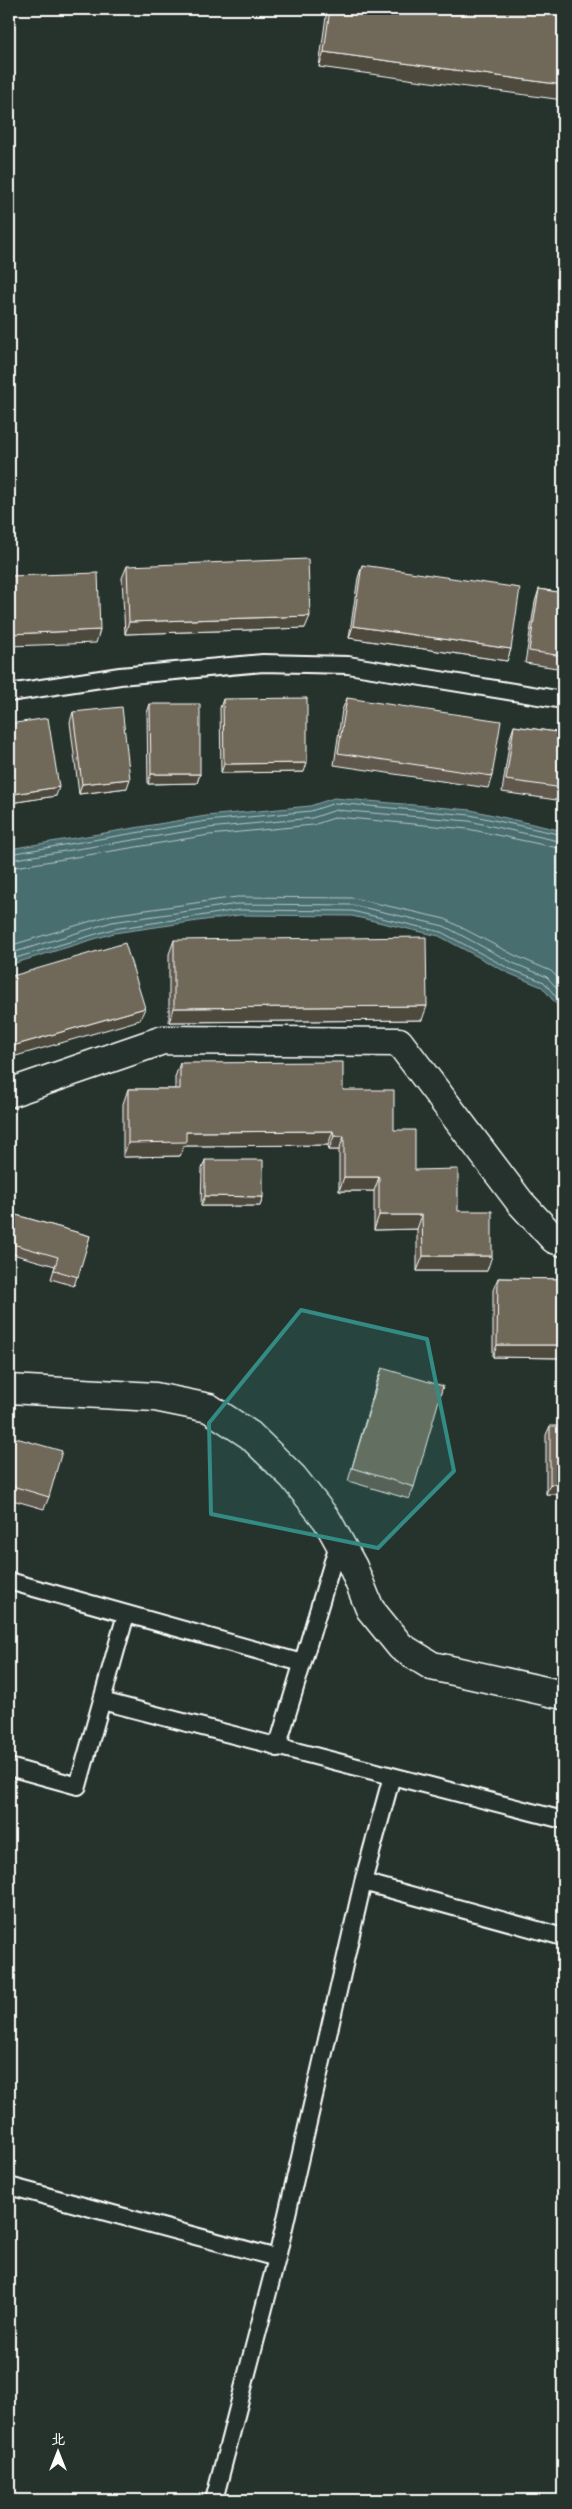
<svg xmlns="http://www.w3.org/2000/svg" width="572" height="2509" font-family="Pangolin,'LXGW WenKai TC',sans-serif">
  <rect width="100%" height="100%" fill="#26332d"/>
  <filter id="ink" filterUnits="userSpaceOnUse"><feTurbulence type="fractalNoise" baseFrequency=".02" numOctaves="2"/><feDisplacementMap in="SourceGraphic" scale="10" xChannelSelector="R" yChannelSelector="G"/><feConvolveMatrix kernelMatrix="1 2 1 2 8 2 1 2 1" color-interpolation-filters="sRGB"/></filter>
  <g filter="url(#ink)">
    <path fill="#4a6e6f" stroke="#92a8a9" d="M334,798L471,810L563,831V1103L560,1091L563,1039L557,1005L542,987L508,973L439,936L352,916L240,915L114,933L9,965V849L206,816L310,806Z"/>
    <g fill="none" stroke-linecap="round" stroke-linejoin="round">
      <path stroke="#b7c5c5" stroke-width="1" d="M9,854L207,821L311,811L335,803L470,815L563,835
        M9,860L208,828L312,818L336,810L469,821L563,842
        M9,868L209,835L313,825L337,817L468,829L563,849
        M9,946L111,915L237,897L353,898L445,919L516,956L551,971L563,983
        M9,954L112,922L238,904L353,905L444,926L513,963L547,977L563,995
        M9,960L113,929L239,910L352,911L441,932L510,969L544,982L561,1003L563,1011"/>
      <g stroke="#fff" stroke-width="20">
        <path id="lane" d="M9,693L120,676L263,663L348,665L563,700
          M9,1581L302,1663
          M102,1701L392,1776
          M277,1748L339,1541
          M9,1767L78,1786L126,1614
          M563,1820L392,1776L363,1882L563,1937
          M9,2186L277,2258
          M214,2500L277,2258L363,1882"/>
      </g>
      <g stroke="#fff" stroke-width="31">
        <path id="street" d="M9,1093L163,1040L399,1042L520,1202L554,1239L563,1242
          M9,1389L155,1397L209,1408L250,1435L293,1477L327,1520L353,1567L370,1609L401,1647L432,1666L563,1695"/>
      </g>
      <use href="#lane" stroke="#26332d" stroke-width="16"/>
      <use href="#street" stroke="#26332d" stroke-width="28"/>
    </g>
    <path fill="#60594d" stroke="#fff" d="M327,9H524L319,67Z
      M362,565L511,649L507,661L349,638L358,578Z
      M127,566L305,628L125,634L122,578Z
      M539,589L563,593V669L525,663L535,602Z
      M347,698L492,776L488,788L334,765L342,710Z
      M223,699L304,772L221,773L220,708Z
      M150,704L200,774L197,783L148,784L147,713Z
      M73,712L127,788L79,794L70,722Z
      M9,724L56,796L10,803L9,794Z
      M514,726L563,733V801L502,792L510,738Z
      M174,940L422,1020L169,1022V954Z
      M180,1063L343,1090L394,1130L415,1170L458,1211L487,1271H417V1229L374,1230V1191H339V1150H329L328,1145L184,1146L180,1156L123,1157V1104L128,1089H175V1077Z
      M563,1137V1201H562L563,1139Z
      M205,1160L263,1197L260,1206H201L202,1169Z
      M9,1213L90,1236L74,1286L51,1279L55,1266L9,1253Z
      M498,1278L563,1279V1358L493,1357V1290Z
      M382,1368L414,1487L409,1499L348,1481L377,1381Z
      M550,1426L563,1494H546V1435Z
      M9,1436L49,1497L44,1509L9,1499Z"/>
    <path fill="#4e493e" stroke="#fff" d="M324,52L563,85V100L319,67Z
      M310,616L305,628L125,634L129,622Z
      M353,626L511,649L507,661L349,638Z
      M100,630L96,643L9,646V634Z
      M307,763L304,772L221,773L224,764Z
      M151,774H200L197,783L148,784Z
      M130,779L127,788L79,794L82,784Z
      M59,787L56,796L10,803L13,794Z
      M427,1006L422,1020L169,1022L174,1008Z
      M145,1008L140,1020L9,1058V1047Z
      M333,1131L328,1145L184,1146L180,1156L123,1157L128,1143L186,1132Z
      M334,1136H344L339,1150H329Z
      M344,1177H379L374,1191H339Z
      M205,1196L263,1197L260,1206H201Z
      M379,1215H422L417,1229L374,1230Z
      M423,1256H492L487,1271H417Z
      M497,1345H563V1358L493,1357Z
      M550,1484H563V1494H546Z"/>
    <path fill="#706859" stroke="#fff" d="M330,9H524L563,14V85L324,52Z
      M308,559L310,616L129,622L127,566Z
      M362,565L520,588L511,649L353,626Z
      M98,573L100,630L9,634V576Z
      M539,589L563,593V656L529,651Z
      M307,698V763L224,764L223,699Z
      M347,698L501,721L492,776L338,753Z
      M150,704H200V774H151Z
      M122,707L130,779L82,784L73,712Z
      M48,718L59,787L13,794L9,762V724Z
      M514,726L563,733V788L506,780Z
      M426,937L427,1006L174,1008V940Z
      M125,943L145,1008L9,1047V977Z
      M343,1062V1090H394V1130H415V1170L458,1169V1211H492V1256H423L422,1215H379V1177H344V1136H334L333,1131L186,1132V1142L128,1143V1089H180V1063Z
      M205,1160H263V1197L205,1196Z
      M9,1213L90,1236L78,1277L54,1270L58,1257L9,1243Z
      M498,1278L563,1279V1345H497Z
      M382,1368L443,1386L414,1487L352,1468Z
      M550,1426H563V1484H550Z
      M9,1436L62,1451L49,1497L9,1485Z"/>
  </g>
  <path fill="#338b84" fill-opacity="0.2" stroke="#338b84" stroke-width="4" stroke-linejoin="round" d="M301,1310L427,1339L454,1471L378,1548L211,1514L209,1423Z"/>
  <rect width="572" height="2509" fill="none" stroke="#26332d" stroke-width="30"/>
  <rect x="15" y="15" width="542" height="2479" fill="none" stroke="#fff" stroke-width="2" filter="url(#ink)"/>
  <g transform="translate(58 2452)" stroke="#26332d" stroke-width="4" paint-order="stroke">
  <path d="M0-4L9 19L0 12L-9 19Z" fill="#ffffff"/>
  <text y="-8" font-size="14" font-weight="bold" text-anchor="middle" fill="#ffffff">北</text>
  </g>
</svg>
